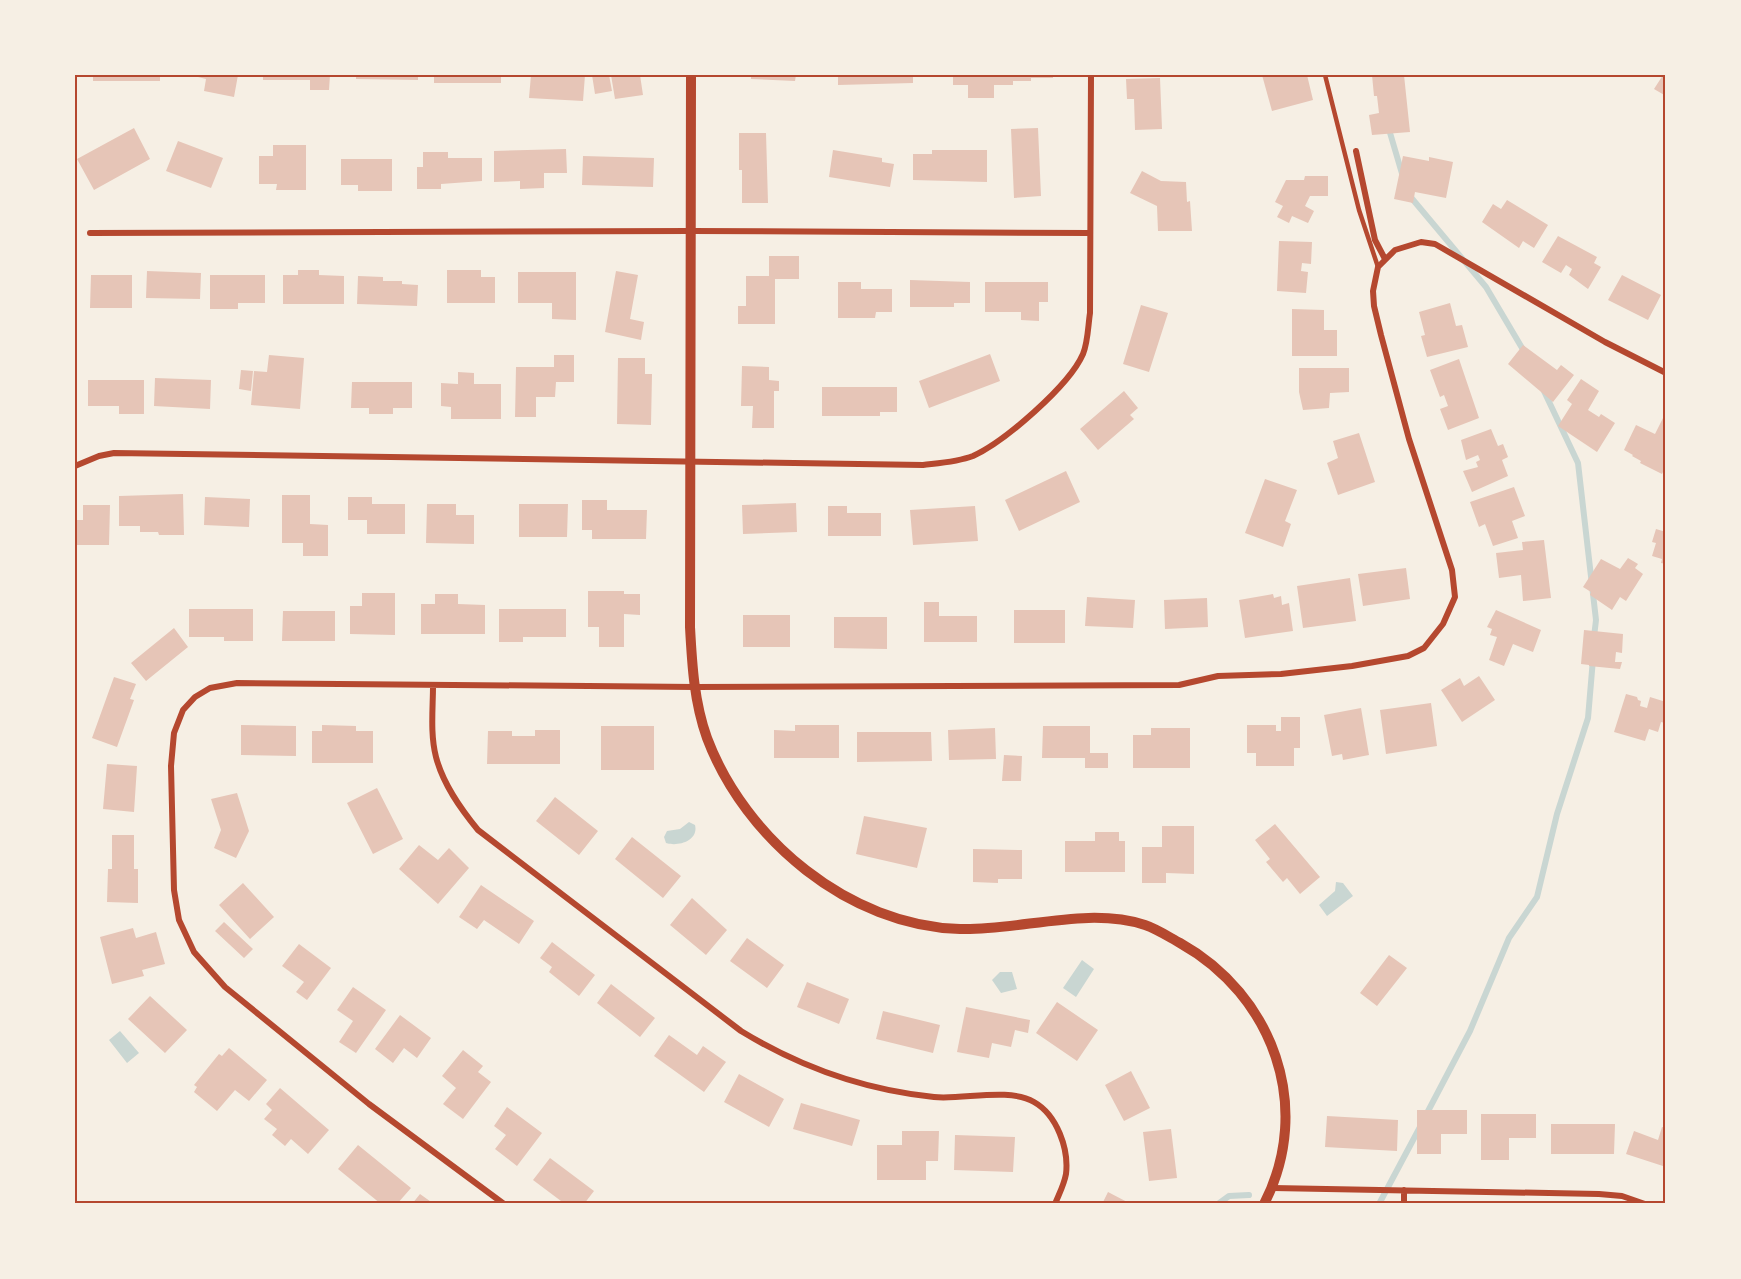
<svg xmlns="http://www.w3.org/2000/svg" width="1741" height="1279" font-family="Poppins,sans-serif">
  <rect width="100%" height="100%" fill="#f6efe4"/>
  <path fill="#c9d6d2" d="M689,822L695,825C699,841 678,847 666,843L664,837L667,831L680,829Z
    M1336,882L1343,883L1353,896L1327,916L1319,905L1335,891Z
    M1082,960L1094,969L1076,997L1063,988Z
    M1000,972H1012L1017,989L1001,993L992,980Z
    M120,1031L139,1053L127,1063L109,1040Z"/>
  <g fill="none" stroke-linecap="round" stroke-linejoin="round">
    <path stroke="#c9d6d2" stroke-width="6" d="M1388,126L1403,177
      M1409,195L1486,287L1525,353
      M1543,389L1578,463L1596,620L1594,637
      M1426,1115L1470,1031L1509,938L1537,897L1557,814L1588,718L1593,659
      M1218,1204L1229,1196L1249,1195
      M1379,1204L1420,1127"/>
  </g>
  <path fill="#e6c5b7" d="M93,75H160V81H93Z
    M190,75H238L234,97L204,91L206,79Z
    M263,75H330L329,90H310V80H263Z
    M356,75H418V80L356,79Z
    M434,75H501V83H434Z
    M531,75H585L583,101L529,98Z
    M592,75H609L612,91L595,94Z
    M611,75H640L643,95L615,99Z
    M751,75H796L795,81L751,79Z
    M838,75H913V83L838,85Z
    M946,75H1053V78H1031V81H1013V85H994V98H968V85H953V77H946Z
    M1262,75H1307L1313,100L1272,111Z
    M1372,75H1404L1410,132L1372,135L1369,115L1379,113L1377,96H1374Z
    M1663,75H1666V96L1654,89Z
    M1160,78L1162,129L1135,130L1134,99H1127L1126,79Z
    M134,128L150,159L94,190L77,159Z
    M1038,128L1041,196L1014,198L1011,129Z
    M739,133H766L768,203H742V170H739Z
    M178,141L223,158L211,188L166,171Z
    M273,145H306V190H276L277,184H259V156H273Z
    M566,149L567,173H544V188L520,189V181L494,182V151Z
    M833,150L882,158V162L894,164L890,187L829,177Z
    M932,150H987V182L913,180V154H932Z
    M423,152H448V158H482V181L441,184V189H417V167H423Z
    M583,156L654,158L653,187L582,185Z
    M1403,156L1429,161V157L1453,162L1446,198L1415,192L1413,203L1394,199Z
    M341,159H392V191H358V185H341Z
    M1142,171L1161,181L1186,182L1187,202L1190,201L1192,231H1158L1157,206L1130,193Z
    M1305,176H1328V196H1310L1305,206L1314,211L1308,223L1292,216L1289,223L1277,217L1283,206L1275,202L1286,180H1304Z
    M1507,200L1548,225L1534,248L1523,241L1519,248L1482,222L1493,204L1501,209Z
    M1558,236L1597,257L1594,263L1601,267L1588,289L1569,275L1572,269L1566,265L1561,273L1542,262Z
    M1279,241L1312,242L1311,264L1302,263L1301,271L1308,272L1306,293L1277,291Z
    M769,256H799V279H775V324H738V306H746V276H769Z
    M298,270H319V275L344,276V304H283V275H298Z
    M447,270H481V277H495V303H447Z
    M147,271L201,273L200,299L146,298Z
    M616,271L638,275L630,319L644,322L641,340L605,332Z
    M518,272H576V320L552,319V303H518Z
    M91,275H132V308H90Z
    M210,275H265V303H238V309H210Z
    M1622,275L1661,295L1648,320L1608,300Z
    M358,276L383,277V281H402V284L418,285L417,306L357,304Z
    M910,280L970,282V303H954V307H910Z
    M838,282H861V289H892V312H876L875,318H838Z
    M985,282H1048V302H1039V321L1021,320V312H985Z
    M1450,303L1456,326L1462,325L1468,347L1427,357L1421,336L1425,335L1419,312Z
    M1141,305L1168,313L1149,372L1123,364Z
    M1292,309L1324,310V330H1337V356H1292Z
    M1523,345L1557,370L1561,365L1574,375L1553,402L1508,364Z
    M990,354L1000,381L929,408L919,381Z
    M269,355L304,358L300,409L251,405L254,371L267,372Z
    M554,355H574V382H556L555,397H536V417H515L516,367H554Z
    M618,358H645V374H652L651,425L617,424Z
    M1459,359L1479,418L1448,430L1440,409L1448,406L1444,395L1440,397L1430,370Z
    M742,366L769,367V380L779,381V391H774V428H752L753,406H741Z
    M1299,368H1349V392L1330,393L1329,408L1303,410L1299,392Z
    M241,370L253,371L251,391L239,389Z
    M458,372L474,373V384H501V419H451V407L441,406V383L458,384Z
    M155,378L211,380L210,409L154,406Z
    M1581,379L1599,391L1588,410L1599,417L1601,414L1615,423L1597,452L1558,426L1572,404L1567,400Z
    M88,380H144V414H119V406H88Z
    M352,382H412V408H393V414H369V408H351Z
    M822,387H897V412H880V416H822Z
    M1124,391L1138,408L1130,415L1134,419L1098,450L1080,429Z
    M1663,418L1666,419V466L1662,474L1640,463L1641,461L1632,456L1633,455L1624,450L1636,425L1655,434Z
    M1491,429L1498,446L1503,444L1508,457L1502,460L1508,476L1472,492L1463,471L1478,467L1476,462L1480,460L1478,455L1466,460L1461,440Z
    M1359,433L1375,482L1338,495L1327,463L1338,458L1333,441Z
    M1066,471L1080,502L1019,531L1005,500Z
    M1265,479L1297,490L1285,521L1291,524L1283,547L1245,533Z
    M1514,487L1525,516L1512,521L1518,538L1493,546L1485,524L1479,527L1470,502Z
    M183,494L184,535H159L158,532H140V526H119V496Z
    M282,495H310V524L328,525V556H303V543H282Z
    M205,497L250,499L249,527L204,525Z
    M348,497H372V504H405V534H367V520H348Z
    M582,500H607V510H647L646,539H592V530H582Z
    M796,503L797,532L743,534L742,505Z
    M427,504H456V515H474V544L426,543Z
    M519,504H568L567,537H519Z
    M83,505H110L109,545H75V520H83Z
    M828,506H847V513H881V536H828Z
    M975,506L978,541L913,545L910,510Z
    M1656,529L1666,532V564L1661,563L1662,559L1652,556L1656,543L1652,542Z
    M1544,540L1551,598L1523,601L1521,575L1499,578L1496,553L1523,550L1522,542Z
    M1628,558L1638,564L1635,568L1643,574L1626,601L1620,597L1612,610L1590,595L1591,592L1583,587L1601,559L1620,569Z
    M1406,568L1410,599L1363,606L1358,574Z
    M1350,578L1356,621L1303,628L1297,586Z
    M588,591H624V594H640V615L624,614V647H599V627H588Z
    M362,593H395V635L350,634V606H362Z
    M435,594H458V604L485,605V634H421V604H435Z
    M1273,594L1274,598L1281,596L1282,605L1289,603L1293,631L1245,638L1239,600Z
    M1087,597L1135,600L1133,628L1085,626Z
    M1207,598L1208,627L1165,629L1164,600Z
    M924,602H939V616H977V642H924Z
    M189,609H253V641H224V637H189Z
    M499,609H566V637H523V642H499Z
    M1014,610H1065V643H1014Z
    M1496,610L1541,630L1533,652L1513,644L1504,666L1489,660L1497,637L1490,635L1492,629L1487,627Z
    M283,611H335V641H282Z
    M743,615H790V647H743Z
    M834,617H887V649L834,648Z
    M174,628L188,647L146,681L131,663Z
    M1584,630L1623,634L1622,653L1616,652L1615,662H1622L1620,669L1589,666V665L1581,664Z
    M1479,676L1495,700L1462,722L1441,690L1460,678L1464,686Z
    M114,677L136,684L130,699L134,700L117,747L92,738Z
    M1626,694L1637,697L1638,700L1641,701L1640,706L1647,708L1650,697L1666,702L1665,723L1661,722L1658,732L1649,729L1645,741L1614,732Z
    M1431,703L1437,746L1386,754L1380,710Z
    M1361,708L1369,755L1343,760L1342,754L1332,756L1324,715Z
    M1281,717H1300V748H1294V766H1256V753H1247V725H1276V731H1281Z
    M241,725L296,726V756L241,755Z
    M322,725L356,726V731H373V763H312V731H322Z
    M795,725H839V758H774V730L795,731Z
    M601,726H654V770H601Z
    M1043,726H1090V753H1108V768H1085V758H1042Z
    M995,728L996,759L949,760L948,730Z
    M1151,728H1190V768H1133V735H1151Z
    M535,730H560V764H487L488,731H512V736H535Z
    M857,732H931L932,761L857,762Z
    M1004,755L1022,756L1021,781H1002Z
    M107,764L137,766L134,812L103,809Z
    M377,788L403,839L373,854L347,803Z
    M237,793L249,831L236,858L214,848L221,830L211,799Z
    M555,797L598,831L579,855L536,821Z
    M864,816L927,828L917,868L856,854Z
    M1275,824L1320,877L1300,894L1287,878L1283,882L1266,862L1270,859L1255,840Z
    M1162,826H1194V874L1166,873V883H1142V847H1162Z
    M1095,832H1119V841H1125V872H1065V841H1095Z
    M112,835H134V869H138V903L107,902L108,869H112Z
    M632,837L681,876L663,898L615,859Z
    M419,845L438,860L449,848L469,868L438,904L399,869Z
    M973,849L1022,850V879H998V883L973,882Z
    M243,883L274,917L250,939L219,905Z
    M481,885L534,921L519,944L484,920L477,929L459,917Z
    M692,898L727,930L706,955L670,925Z
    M224,922L253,949L244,958L215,931Z
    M133,928L136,938L156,932L165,964L142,970L144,976L112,984L100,937Z
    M747,938L784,965L767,988L730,961Z
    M552,942L595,975L579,996L549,972L552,967L540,958Z
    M299,944L331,968L307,1000L296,992L304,982L282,966Z
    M1389,955L1407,968L1377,1006L1360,993Z
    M807,982L849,999L839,1024L797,1007Z
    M611,984L655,1018L640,1037L597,1003Z
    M353,987L386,1010L356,1053L339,1042L353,1021L337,1010Z
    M150,996L187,1030L165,1053L128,1019Z
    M1057,1002L1098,1030L1077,1061L1036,1033Z
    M966,1007L1030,1020L1028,1033L1015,1030L1011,1047L992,1043L989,1058L957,1052Z
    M883,1011L940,1025L933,1053L876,1039Z
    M400,1015L431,1038L417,1058L404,1048L393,1063L375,1049Z
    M669,1035L697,1055L703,1046L726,1062L704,1092L654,1056Z
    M229,1048L267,1080L249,1101L235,1090L217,1111L194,1092L197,1087L194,1085L219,1054L222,1056Z
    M463,1050L483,1066L478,1072L491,1082L463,1119L443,1104L456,1088L442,1076Z
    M1131,1071L1150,1108L1124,1121L1105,1085Z
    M739,1074L784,1099L769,1127L724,1102Z
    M280,1088L329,1130L308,1154L291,1139L285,1146L272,1135L277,1129L264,1119L272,1110L266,1104Z
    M801,1103L860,1120L852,1146L793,1129Z
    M507,1107L542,1133L517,1166L495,1149L506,1135L494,1126Z
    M1417,1110H1467V1134H1441V1154H1417Z
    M1481,1114H1536V1138H1509V1160H1481Z
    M1327,1116L1398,1120L1397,1151L1325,1147Z
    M1551,1124H1615L1614,1154H1551Z
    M1662,1127L1666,1128V1167L1626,1154L1634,1131L1658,1140Z
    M1171,1129L1177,1178L1149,1181L1143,1132Z
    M902,1131H939L938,1161H926V1180H877V1145H902Z
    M955,1135L1015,1137L1013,1172L954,1170Z
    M358,1145L411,1188L397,1204H381L338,1169Z
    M550,1158L594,1191L584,1204H565L533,1180Z
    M1108,1192L1131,1204H1102Z
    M420,1194L434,1204H412Z"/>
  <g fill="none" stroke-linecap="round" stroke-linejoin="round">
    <path stroke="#b5482f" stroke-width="4.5" d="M1325,75L1359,210L1378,267"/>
    <path stroke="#b5482f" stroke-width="6" d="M1356,151L1375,240L1385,259
      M90,233L691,231L1090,233
      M75,466L99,456L114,453L923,465C940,463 957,462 973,456C1004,442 1069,386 1083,354C1088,342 1088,326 1090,313L1091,75
      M433,686C433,708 430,734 436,757C443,784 460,808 478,830L741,1031C800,1067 865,1090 934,1097C964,1100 1008,1087 1034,1102C1057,1115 1069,1149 1066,1174C1064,1185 1059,1194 1055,1204
      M1273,1188L1599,1194L1622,1196L1645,1204
      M504,1204L369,1104L225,987L194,952L179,920L174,890L171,766L174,733L183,710L195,697L210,688L237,683L695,687L1179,685L1218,676L1281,674L1352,666L1408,656L1424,648L1443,624L1455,597L1452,570L1409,439L1381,335L1374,306L1373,291L1378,267L1395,250L1421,242L1435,244L1605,342L1666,373
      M1404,1204V1190"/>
    <path stroke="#b5482f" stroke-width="10" d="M691,75L690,627C692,664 694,702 707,738C745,839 849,926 960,929C1019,931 1087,906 1145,925C1157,929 1169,937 1180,943C1273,995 1314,1107 1264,1204"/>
  </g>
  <rect width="1741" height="1279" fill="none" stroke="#f6efe4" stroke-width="153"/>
  <rect x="76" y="76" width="1588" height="1126" fill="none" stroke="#b5482f" stroke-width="2"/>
</svg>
